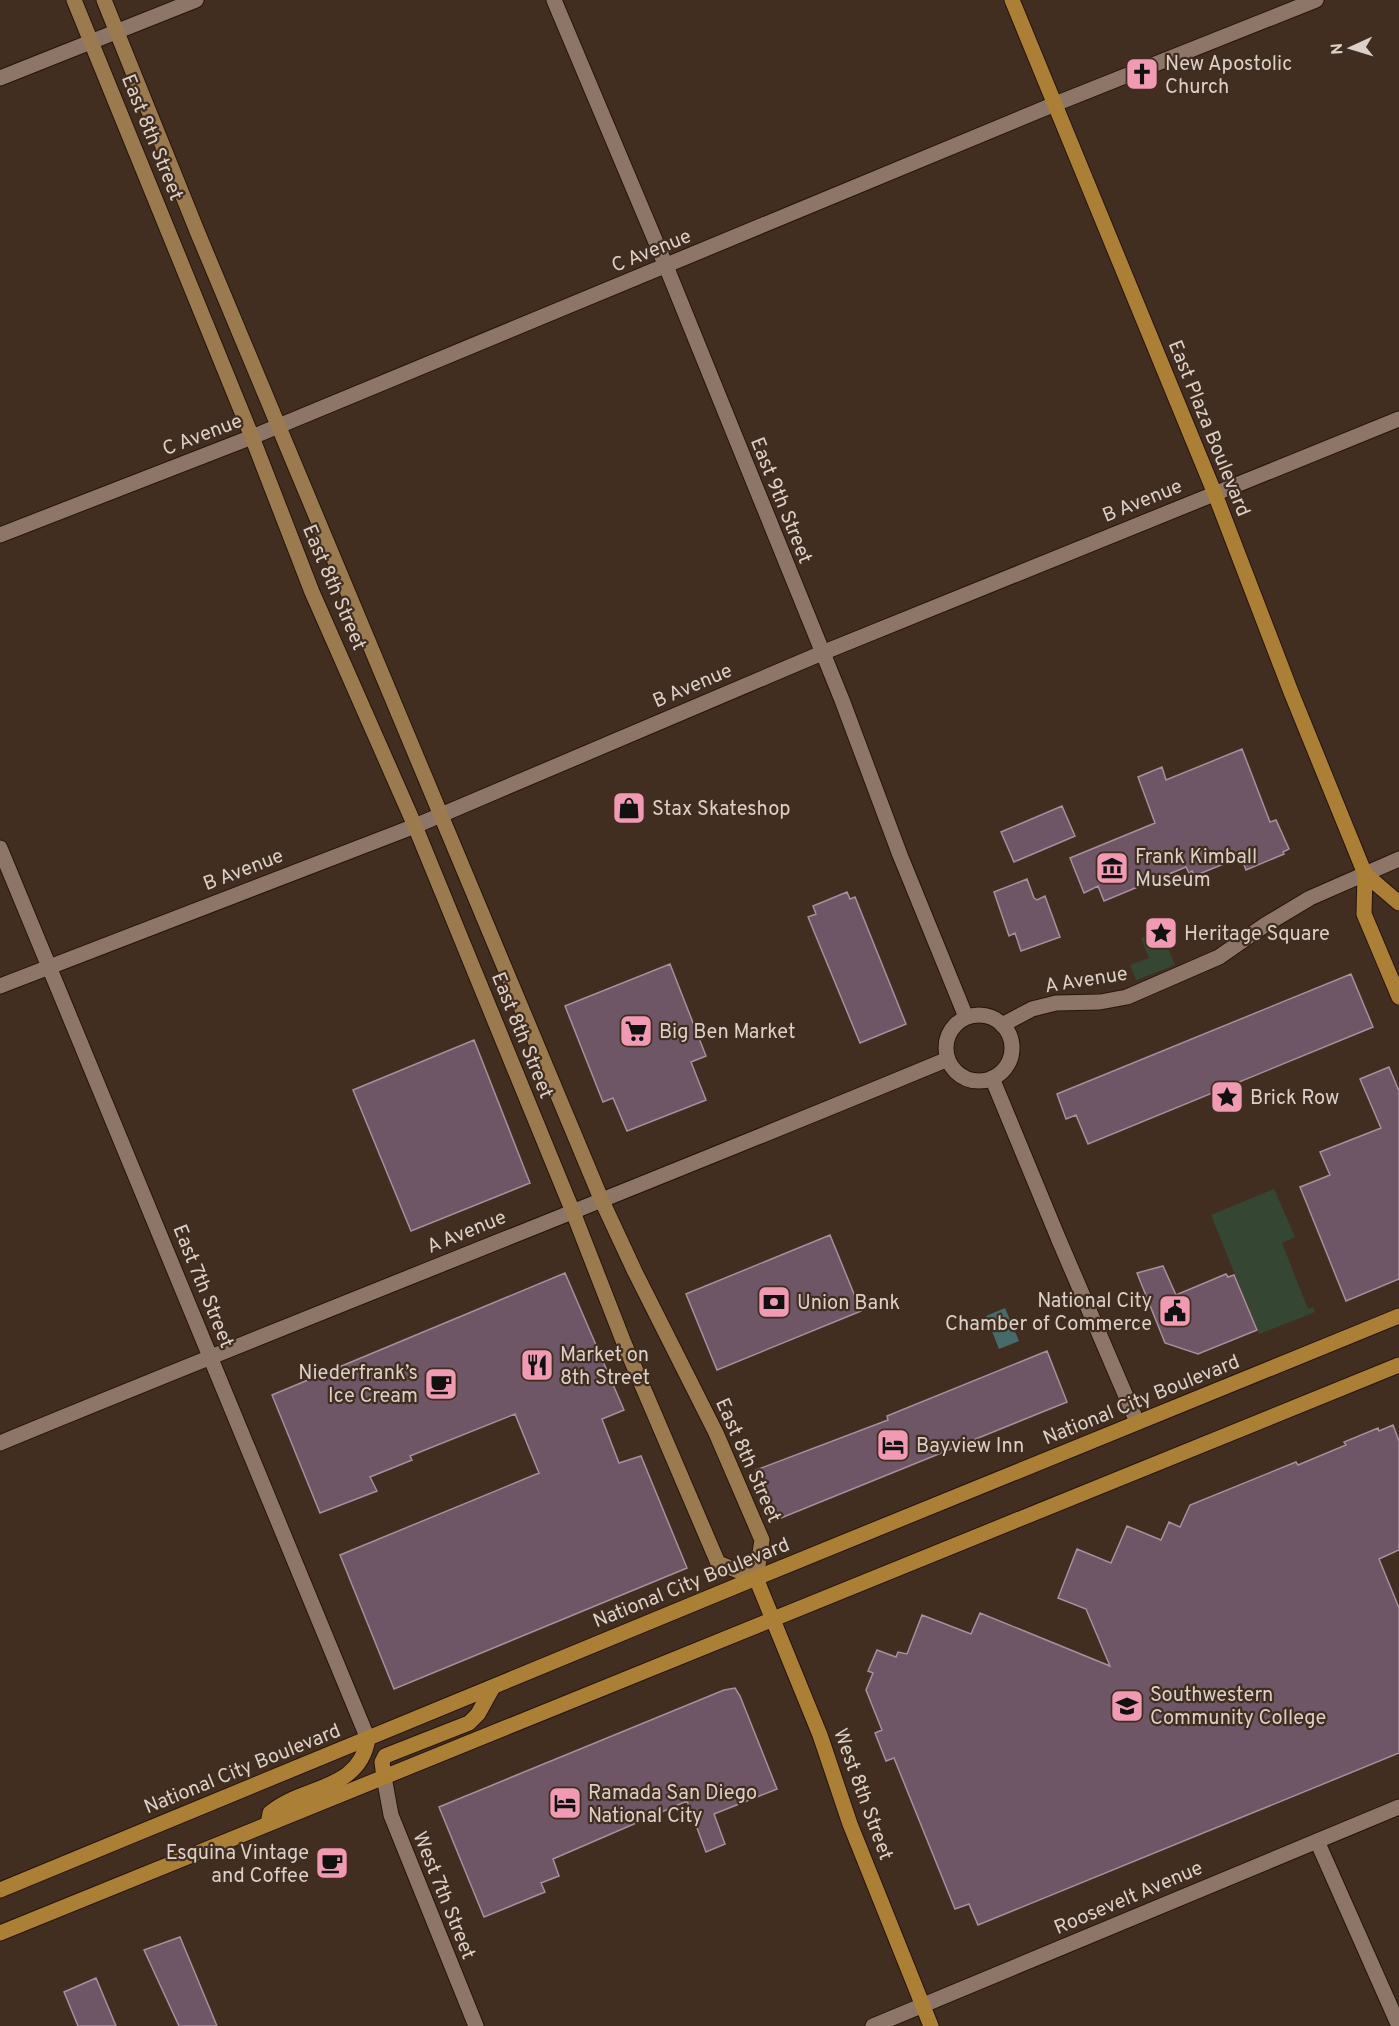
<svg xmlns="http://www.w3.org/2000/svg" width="1399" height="2026" font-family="Overpass,sans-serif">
  <rect width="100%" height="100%" fill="#412e20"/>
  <path fill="#354733" d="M1172,926L1177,939L1166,944L1175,965L1136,980L1130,965L1149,958L1141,938Z
    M1274,1189L1295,1237L1282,1243L1308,1309L1313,1307L1315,1312L1259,1334L1211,1215Z"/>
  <path fill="#476b6c" d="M1005,1308L1019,1341L999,1349L986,1316Z"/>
  <path fill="#6f5666" stroke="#a88f9e" stroke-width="1.5" d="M1242,749L1270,822L1276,820L1289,849L1283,852L1284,854L1246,870L1241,857L1194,876L1192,871L1189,873L1186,867L1104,901L1098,886L1084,893L1070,858L1155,823L1138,777L1162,767L1166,780Z
    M1062,806L1075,836L1014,862L1001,832Z
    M1027,879L1034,898L1037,900L1045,896L1060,937L1021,951L1015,933L1009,936L994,892Z
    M847,892L850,899L855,897L906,1024L860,1043L808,917L816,914L813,906Z
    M670,964L706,1056L691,1062L706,1100L627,1131L613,1098L603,1102L565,1006Z
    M1351,974L1373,1027L1088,1144L1076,1115L1066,1119L1057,1094Z
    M474,1040L530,1183L411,1231L353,1090Z
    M1389,1067L1399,1091V1279L1346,1301L1300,1187L1330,1175L1320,1152L1381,1128L1360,1079Z
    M830,1235L861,1311L717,1370L686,1294Z
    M1163,1266L1176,1295L1226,1274L1228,1277L1234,1275L1257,1330L1198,1354L1165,1343L1137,1273Z
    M565,1273L624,1410L602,1419L619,1463L641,1456L687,1568L394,1689L340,1555L539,1473L515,1414L410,1456L412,1460L370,1477L377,1491L320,1513L272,1395Z
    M1047,1351L1067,1402L776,1520L756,1470L888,1420L887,1416Z
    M1393,1425L1399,1441V1550L1379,1559L1399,1608V1753L978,1925L969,1904L955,1909L894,1758L886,1761L875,1733L882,1730L866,1690L873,1673L868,1671L877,1650L896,1657L898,1652L907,1654L922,1615L971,1634L980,1613L1110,1666L1086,1609L1058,1598L1077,1549L1111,1563L1127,1526L1161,1540L1169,1522L1180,1527L1190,1505L1296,1462L1298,1465L1346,1445L1344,1442L1378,1428L1379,1431Z
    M735,1688L740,1696L777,1789L714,1814L725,1844L706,1852L687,1801L553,1859L559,1876L541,1883L545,1892L484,1917L439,1807L724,1690Z
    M180,1937L217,2026H179L144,1950Z
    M96,1978L116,2026H78L64,1992Z"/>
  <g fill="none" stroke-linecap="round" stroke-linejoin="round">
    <g stroke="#271509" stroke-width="17">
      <path id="pedestrian" d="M1059,1240L1134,1415"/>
    </g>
    <g stroke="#271509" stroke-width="17">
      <path id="minor" d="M554,0L666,266L842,700L900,855L966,1017
        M0,535L252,437L1055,104L1316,0
        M0,848L368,1739
        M0,986L415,826
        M946 1048a33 33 0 1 1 66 0a33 33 0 1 1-66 0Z
        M1002,1025L1032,1009L1056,1003L1100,1002L1127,997L1219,957L1265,925L1310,898L1399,859
        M992,1078L1059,1240
        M0,1443C315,1313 633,1190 948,1059
        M1317,1841L1399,2026"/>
    </g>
    <g stroke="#271509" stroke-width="17">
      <path id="tertiary" d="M0,78L196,0
        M415,826L822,653L1399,419
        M384,1777L391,1815L476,2026
        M873,2026L1399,1807"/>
    </g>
    <g stroke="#271509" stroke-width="17">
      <path id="secondary" d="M74,0L252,437L312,592L415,826L573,1212L624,1343L718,1563L756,1578L762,1540L716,1433L635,1272L602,1201L197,231L104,0"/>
    </g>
    <g stroke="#271509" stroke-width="17">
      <path id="primary" d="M1012,0L1215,494L1291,692L1365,874L1364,914L1399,997
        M1365,874L1399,903
        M756,1578L820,1735L850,1824L931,2026
        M384,1777L382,1762L385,1756L469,1723L478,1714L493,1687
        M268,1824L270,1813C302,1785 359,1792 368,1739
        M0,1890L756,1578L1399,1316
        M0,1933L1399,1365"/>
    </g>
    <use href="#pedestrian" stroke="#8d7667" stroke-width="15"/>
    <use href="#minor" stroke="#8d7667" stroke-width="15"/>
    <use href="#tertiary" stroke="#8d7667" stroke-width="15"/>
    <use href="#secondary" stroke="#9c7a4f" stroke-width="15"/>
    <use href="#primary" stroke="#ab7f36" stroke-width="15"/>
  </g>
  <defs>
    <g id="church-square" transform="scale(1.725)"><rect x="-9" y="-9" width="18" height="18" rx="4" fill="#f19ab3" stroke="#412e20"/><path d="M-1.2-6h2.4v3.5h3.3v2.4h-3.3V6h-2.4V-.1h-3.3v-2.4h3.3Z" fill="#111"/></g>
    <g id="shop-square" transform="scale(1.725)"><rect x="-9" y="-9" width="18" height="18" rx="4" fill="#f19ab3" stroke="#412e20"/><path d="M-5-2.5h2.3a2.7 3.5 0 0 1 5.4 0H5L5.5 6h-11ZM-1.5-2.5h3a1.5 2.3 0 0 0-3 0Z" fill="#111"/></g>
    <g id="museum-square" transform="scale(1.725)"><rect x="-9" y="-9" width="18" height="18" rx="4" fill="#f19ab3" stroke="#412e20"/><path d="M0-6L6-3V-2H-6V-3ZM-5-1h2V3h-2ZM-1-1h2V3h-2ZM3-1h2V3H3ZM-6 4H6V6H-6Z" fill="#111"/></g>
    <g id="sight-square" transform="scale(1.725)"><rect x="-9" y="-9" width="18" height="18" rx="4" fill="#f19ab3" stroke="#412e20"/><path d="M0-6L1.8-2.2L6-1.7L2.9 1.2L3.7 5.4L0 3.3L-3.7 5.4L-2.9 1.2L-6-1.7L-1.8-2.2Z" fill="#111"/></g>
    <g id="supermarket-square" transform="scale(1.725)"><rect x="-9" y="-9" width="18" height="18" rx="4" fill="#f19ab3" stroke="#412e20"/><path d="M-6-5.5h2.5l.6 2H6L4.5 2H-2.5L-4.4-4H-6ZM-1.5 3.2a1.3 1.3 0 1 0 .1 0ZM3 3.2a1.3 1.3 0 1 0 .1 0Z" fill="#111"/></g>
    <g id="bank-square" transform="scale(1.725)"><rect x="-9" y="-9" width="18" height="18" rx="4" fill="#f19ab3" stroke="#412e20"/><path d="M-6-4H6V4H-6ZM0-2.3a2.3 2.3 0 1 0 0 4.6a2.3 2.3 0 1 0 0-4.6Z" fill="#111"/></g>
    <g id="civic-square" transform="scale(1.725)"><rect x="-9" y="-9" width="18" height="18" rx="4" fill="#f19ab3" stroke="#412e20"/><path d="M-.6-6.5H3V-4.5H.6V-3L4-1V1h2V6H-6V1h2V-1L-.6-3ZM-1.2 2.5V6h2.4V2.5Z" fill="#111"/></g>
    <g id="restaurant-square" transform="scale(1.725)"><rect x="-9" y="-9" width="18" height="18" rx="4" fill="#f19ab3" stroke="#412e20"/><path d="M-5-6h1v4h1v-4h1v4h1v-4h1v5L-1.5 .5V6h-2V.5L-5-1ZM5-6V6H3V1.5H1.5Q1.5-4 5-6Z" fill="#111"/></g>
    <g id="cafe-square" transform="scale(1.725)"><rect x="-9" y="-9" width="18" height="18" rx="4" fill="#f19ab3" stroke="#412e20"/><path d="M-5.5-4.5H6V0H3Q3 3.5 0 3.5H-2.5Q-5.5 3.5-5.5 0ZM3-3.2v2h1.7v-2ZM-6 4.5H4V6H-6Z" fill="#111"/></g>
    <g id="hotel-square" transform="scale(1.725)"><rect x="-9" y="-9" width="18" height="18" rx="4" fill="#f19ab3" stroke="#412e20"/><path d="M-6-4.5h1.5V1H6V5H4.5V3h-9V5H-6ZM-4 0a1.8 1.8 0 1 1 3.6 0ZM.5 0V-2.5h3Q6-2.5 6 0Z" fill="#111"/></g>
    <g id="university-square" transform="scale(1.725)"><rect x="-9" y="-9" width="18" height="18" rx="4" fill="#f19ab3" stroke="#412e20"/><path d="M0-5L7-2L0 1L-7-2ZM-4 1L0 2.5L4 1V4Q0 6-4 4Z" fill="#111"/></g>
  </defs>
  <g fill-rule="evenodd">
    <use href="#church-square" x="1142" y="74"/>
    <use href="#shop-square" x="629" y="808"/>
    <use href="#museum-square" x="1112" y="868"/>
    <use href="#sight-square" x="1161" y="933"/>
    <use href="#supermarket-square" x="636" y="1031"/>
    <use href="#sight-square" x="1227" y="1097"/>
    <use href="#bank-square" x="774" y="1302"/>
    <use href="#civic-square" x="1175" y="1311"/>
    <use href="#restaurant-square" x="537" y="1365"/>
    <use href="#cafe-square" x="441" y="1384"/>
    <use href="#hotel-square" x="893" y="1445"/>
    <use href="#university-square" x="1127" y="1706"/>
    <use href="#hotel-square" x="565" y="1803"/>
    <use href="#cafe-square" x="332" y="1863"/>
  </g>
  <g text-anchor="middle" stroke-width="4.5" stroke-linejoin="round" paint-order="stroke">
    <g font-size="20" fill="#ddd0c8" stroke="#412e20" text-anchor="start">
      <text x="1165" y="70">New Apostolic<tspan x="1165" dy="23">Church</tspan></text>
      <text x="652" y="815">Stax Skateshop</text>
      <text x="1135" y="863">Frank Kimball<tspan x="1135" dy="23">Museum</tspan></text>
      <text x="1184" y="940">Heritage Square</text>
      <text x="659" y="1038">Big Ben Market</text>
      <text x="1250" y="1104">Brick Row</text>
      <text x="1152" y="1307" text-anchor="end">National City<tspan x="1152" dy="23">Chamber of Commerce</tspan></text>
      <text x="797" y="1309">Union Bank</text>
      <text x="560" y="1361">Market on<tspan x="560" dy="23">8th Street</tspan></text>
      <text x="418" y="1379" text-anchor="end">Niederfrank’s<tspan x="418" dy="23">Ice Cream</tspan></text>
      <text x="916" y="1452">Bayview Inn</text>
      <text x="1150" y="1701">Southwestern<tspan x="1150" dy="23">Community College</tspan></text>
      <text x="588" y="1799">Ramada San Diego<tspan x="588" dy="23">National City</tspan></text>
      <text x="309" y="1859" text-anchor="end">Esquina Vintage<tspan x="309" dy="23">and Coffee</tspan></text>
    </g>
    <g font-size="20" fill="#ddd0c8" stroke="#412e20">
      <text transform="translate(153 137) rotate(68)" y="7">East 8th Street</text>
      <text transform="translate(651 250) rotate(-22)" y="7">C Avenue</text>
      <text transform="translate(1210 428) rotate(68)" y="7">East Plaza Boulevard</text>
      <text transform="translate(202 434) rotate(-21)" y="7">C Avenue</text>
      <text transform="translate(782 500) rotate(68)" y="7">East 9th Street</text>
      <text transform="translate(1142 500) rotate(-22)" y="7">B Avenue</text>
      <text transform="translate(335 587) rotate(67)" y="7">East 8th Street</text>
      <text transform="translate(692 685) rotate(-23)" y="7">B Avenue</text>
      <text transform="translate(243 869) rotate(-21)" y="7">B Avenue</text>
      <text transform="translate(1086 979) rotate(-9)" y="7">A Avenue</text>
      <text transform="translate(523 1035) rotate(68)" y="7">East 8th Street</text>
      <text transform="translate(466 1231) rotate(-22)" y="7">A Avenue</text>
      <text transform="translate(204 1286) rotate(68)" y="7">East 7th Street</text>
      <text transform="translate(1141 1399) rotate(-22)" y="7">National City Boulevard</text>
      <text transform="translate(749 1460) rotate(66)" y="7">East 8th Street</text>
      <text transform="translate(691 1582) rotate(-22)" y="7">National City Boulevard</text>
      <text transform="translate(242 1768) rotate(-22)" y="7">National City Boulevard</text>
      <text transform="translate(864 1794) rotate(70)" y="7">West 8th Street</text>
      <text transform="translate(445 1895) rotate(68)" y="7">West 7th Street</text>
      <text transform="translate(1128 1897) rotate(-23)" y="7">Roosevelt Avenue</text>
    </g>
  </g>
  <g transform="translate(1351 48) rotate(266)" stroke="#412e20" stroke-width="4.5" paint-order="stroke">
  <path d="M0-4.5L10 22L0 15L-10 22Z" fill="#ddd0c8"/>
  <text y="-9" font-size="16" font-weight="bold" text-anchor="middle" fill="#ddd0c8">N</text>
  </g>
</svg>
